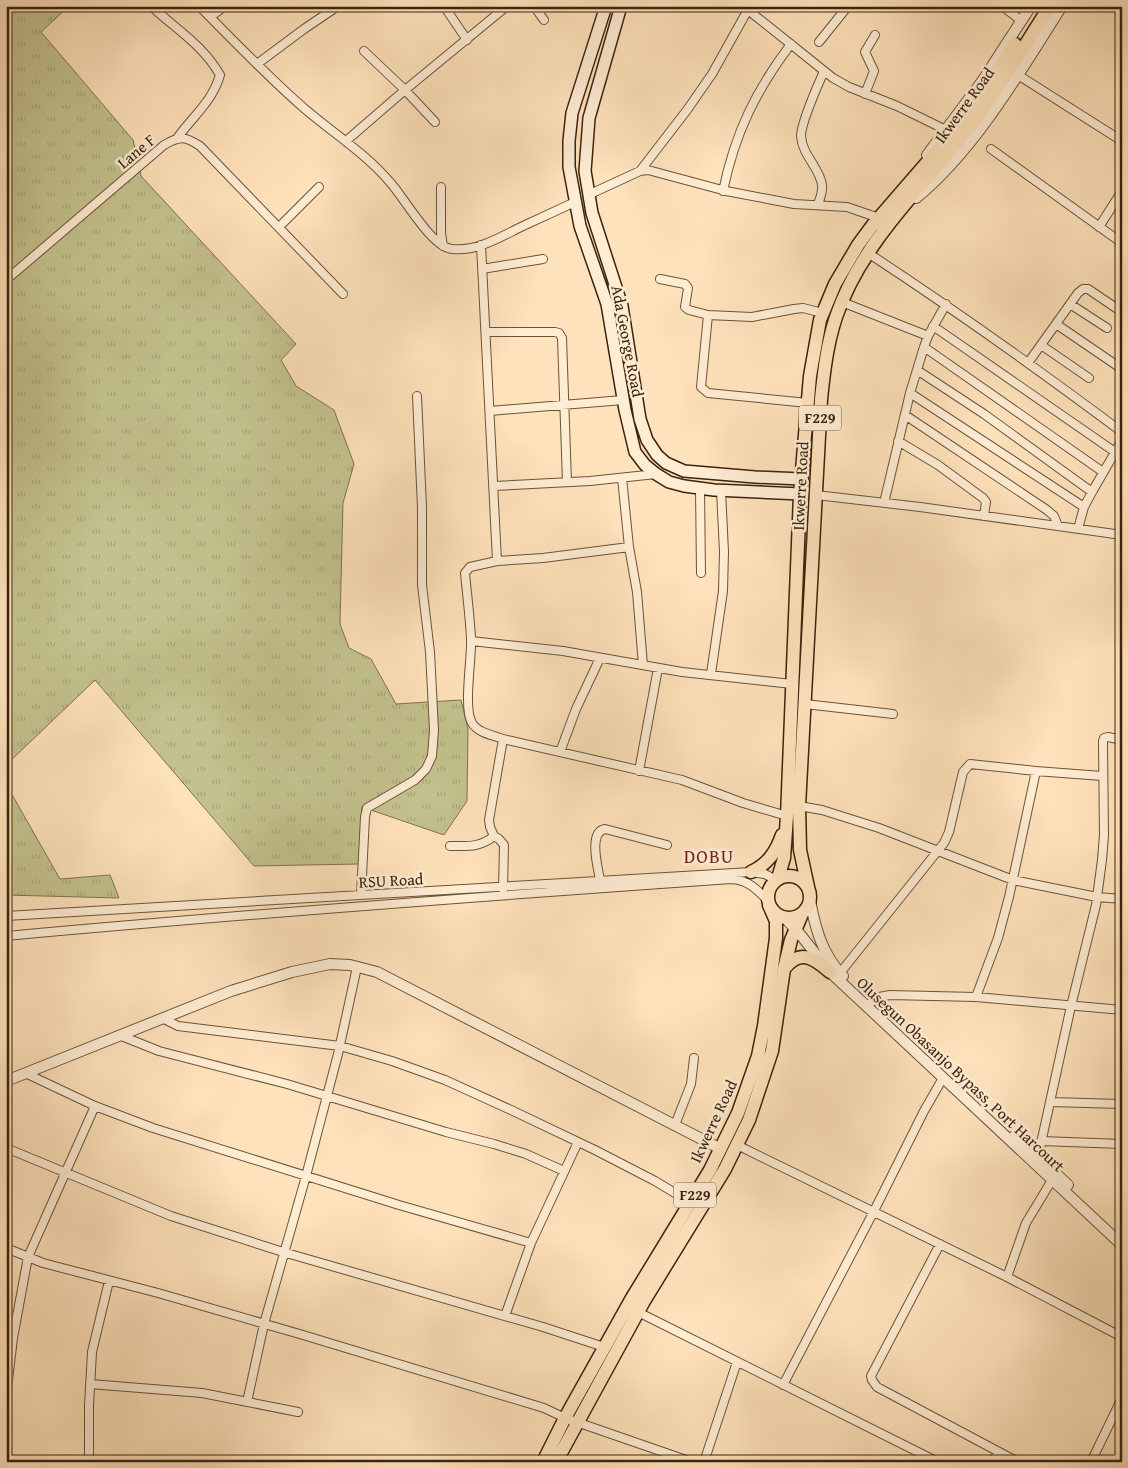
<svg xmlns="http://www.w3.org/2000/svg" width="1128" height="1468" font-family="'Gentium Book Plus',serif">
  <defs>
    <pattern id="grass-tufts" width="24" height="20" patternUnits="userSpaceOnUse" patternTransform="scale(1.25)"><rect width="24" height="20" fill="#c3c28e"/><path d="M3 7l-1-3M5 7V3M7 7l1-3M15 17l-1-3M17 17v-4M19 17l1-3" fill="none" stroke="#a8a679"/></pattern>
  </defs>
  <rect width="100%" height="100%" fill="#fee2bb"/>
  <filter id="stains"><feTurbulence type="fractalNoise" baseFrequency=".004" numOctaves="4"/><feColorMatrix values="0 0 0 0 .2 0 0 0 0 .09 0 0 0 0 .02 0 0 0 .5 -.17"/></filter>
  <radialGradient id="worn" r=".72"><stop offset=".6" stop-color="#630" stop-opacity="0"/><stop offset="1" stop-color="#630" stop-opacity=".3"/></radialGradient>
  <path fill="url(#grass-tufts)" stroke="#7f724e" d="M6,6H69L41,32L133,140L141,176L296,344L281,360L296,386L334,410L354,464L343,503L340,624L349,648L371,659L396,704L461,700L468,729L467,801L444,835L362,807L359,864L254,866L95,680L6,765Z
    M6,784L60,879L110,875L119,898L6,895Z"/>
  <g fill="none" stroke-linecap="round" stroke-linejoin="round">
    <g stroke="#6c5338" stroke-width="10">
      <path id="minor" d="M151,6C176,29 204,46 220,75C212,102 194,115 178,137
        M199,6C234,41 268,77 305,109C333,133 365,153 389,181C404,197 431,247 452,249C477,252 502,236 523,226C540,218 558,210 575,202
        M444,6L467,40
        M534,6L544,20
        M1002,6L1022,21
        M748,10L833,78L849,87L897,106L946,130
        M210,17L225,6
        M819,42L848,6
        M364,51L405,90L435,122
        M257,64L304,29L338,6
        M1018,75L1122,141
        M865,94L874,71L865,52L875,35
        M346,141L405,90L507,6
        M991,149L1122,243
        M640,171L687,110L712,74L750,6
        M441,187V233L443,246
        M723,191C735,133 756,90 791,44
        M588,195L640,171L648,170L726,191L794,204L847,207L879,218
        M818,204C820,199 823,191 822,185C820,168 802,155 801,136C801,122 818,85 824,71
        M279,227L319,187
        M1099,227L1122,191
        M481,245L497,561
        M868,253C955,310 1039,370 1122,432
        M482,269L543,259
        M660,279L685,284L688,288L685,307L689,310L708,315L752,317L794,309L803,308L823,313
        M6,280L164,145C180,136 185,136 200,146L343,294
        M842,302L928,336
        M1070,304L1107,328
        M708,315L701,387L708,393L808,403
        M1056,324L1122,369
        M933,326L1115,452
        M486,332H555L559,333L562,338L567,482
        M1041,345L1089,378
        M924,347L1103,472
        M1028,363L1078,293L1083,289H1088L1122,312
        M917,370L984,414L1092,492
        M910,393L1084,507
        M490,411L623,400
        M905,415L1047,510L1054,516L1058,526
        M898,441L938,465L983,498L986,502L984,516
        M622,478L629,547L637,592L643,665
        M494,486L590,481L656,474
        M700,488L701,573
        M816,495L920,507L1122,535
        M884,503L910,393L924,347L928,336L946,304
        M1078,529L1084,507L1092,492L1122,440
        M629,547L543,558L497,561L470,567L465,573C467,595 470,617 471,639C472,658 463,708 472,723C478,733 493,735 503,739L682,780L743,803L787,816
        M471,641L563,651L682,672L792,684
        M711,674L723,591L724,552L721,490
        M805,704L893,714
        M503,739L489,820L490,827L494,836L499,839L504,845L503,889
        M560,752L576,709L600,658
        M639,771L658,668
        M799,806L822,810L879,828L1013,880L1097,897L1122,899
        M450,846C466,846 480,848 494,836
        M600,880C598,868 588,832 605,829L667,845
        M361,895L365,817L367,808L415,780L426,769L432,756L434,730L430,652L422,585V507L417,396
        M6,916L751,872L765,874L776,880
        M6,936C247,914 489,896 731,879C748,880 757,889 768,901
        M840,973L944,843L949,832L963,772L970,764L1036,771L1102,776
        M976,997L998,938L1009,897L1036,771
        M866,1006L879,997L890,995L976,997L1122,1010
        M162,1018L178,1026L340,1046L392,1061L445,1080L511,1110L595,1150L655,1181L690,1202
        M119,1035L159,1051L287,1084L446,1132L494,1144L526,1154L564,1171
        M25,1073L95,1106L153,1128L399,1205L531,1243
        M1050,1102L1122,1104
        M675,1125L691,1084L694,1058
        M1041,1141L1122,1144
        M737,1145L1007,1277L1122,1337
        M6,1148L171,1216L283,1252L543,1327L604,1347
        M1038,1157L1071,1006L1096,905L1102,860L1104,835L1103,741L1104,738L1108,737L1122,740
        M940,1244L871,1376L872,1380L877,1387L1018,1462
        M6,1248L43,1263L158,1293L303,1335L544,1408L565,1418L692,1462
        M1007,1277L1026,1223L1052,1180
        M638,1312L938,1462
        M505,1316L531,1243L578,1142
        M90,1384L202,1393L298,1412
        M783,1385L874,1211L924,1111L943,1078
        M6,1397L13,1338L28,1257L95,1106
        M247,1402L264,1324L306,1176L338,1054L357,967
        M89,1462V1406L92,1352L109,1281
        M704,1462L737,1362
        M992,1462L998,1452
        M1091,1462L1122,1398"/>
    </g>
    <g stroke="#6c5338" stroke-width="12">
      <path id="tertiary" d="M927,155L983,80L1031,6
        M916,198C975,150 1021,70 1062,6
        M810,901C816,930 822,954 843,976
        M785,918L799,933L830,972L1122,1245
        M6,1081L231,991L292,972L330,964L350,965L377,972L721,1149
        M1015,1135L1068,1185"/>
    </g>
    <g stroke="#3b230d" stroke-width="14">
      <path id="secondary" d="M606,6L572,113L569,141V167L580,226L607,304L625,410L635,452L645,465L656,474L669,482L684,486L714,490L800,494
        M621,6L589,118L585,171L592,213L622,306L640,419L647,440L657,455L666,463L684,471L755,477L802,479"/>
    </g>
    <g stroke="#3b230d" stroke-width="15">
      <path id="primary" d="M751,872C768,864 776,852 782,835
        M768 897a21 21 0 1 1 42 0a21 21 0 1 1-42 0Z
        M778,878L784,858L787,816L800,494L810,376L820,320L835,284L858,245L872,226L957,128L982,94L1015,44
        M808,887L800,850L799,806L821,399C824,371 827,344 836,317C861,243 921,189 968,129C999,91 1023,47 1050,6
        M784,969C800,948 814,958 830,972
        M543,1462L565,1418L632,1298L710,1170L738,1113L758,1056L764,1026L776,938V921L769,905
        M556,1462L644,1301L725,1169L749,1120L772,1051L784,969L791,940L802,914"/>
    </g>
    <use href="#minor" stroke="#feecd3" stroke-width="8"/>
    <use href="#tertiary" stroke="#feecd3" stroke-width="10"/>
    <use href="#secondary" stroke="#feecd3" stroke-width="11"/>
    <use href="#primary" stroke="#fee2bb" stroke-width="12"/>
  </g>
  <g text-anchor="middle" stroke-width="5" stroke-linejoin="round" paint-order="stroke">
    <g fill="#feecd3" stroke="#765f48" stroke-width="1">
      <rect x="799" y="405.5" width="42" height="25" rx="4"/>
      <rect x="674" y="1182.5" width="42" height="25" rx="4"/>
    </g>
    <g font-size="15" font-weight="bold" fill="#3b230d">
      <text x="820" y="423">F229</text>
      <text x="695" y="1200">F229</text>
    </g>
    <g font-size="16" fill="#3b230d" stroke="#feecd3">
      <text transform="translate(964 105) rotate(-54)" y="6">Ikwerre Road</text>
      <text transform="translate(136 151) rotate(-40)" y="6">Lane F</text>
      <text transform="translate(628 341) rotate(79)" y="6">Ada George Road</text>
      <text transform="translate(800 486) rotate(-87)" y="6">Ikwerre Road</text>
      <text transform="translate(391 880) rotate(-3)" y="6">RSU Road</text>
      <text transform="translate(961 1074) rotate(43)" y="6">Olusegun Obasanjo Bypass, Port Harcourt</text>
      <text transform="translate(713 1121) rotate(-65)" y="6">Ikwerre Road</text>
    </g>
    <g font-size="19" letter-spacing="1" fill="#7a1f14" stroke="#feecd3">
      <text x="709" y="863">DOBU</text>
    </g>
  </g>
  <rect width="1128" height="1468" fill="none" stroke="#fee2bb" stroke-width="25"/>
  <rect x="8" y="8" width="1113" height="1453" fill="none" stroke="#3b230d" stroke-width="2.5"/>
  <rect x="12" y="12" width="1103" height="1443" fill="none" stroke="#3b230d"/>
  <rect width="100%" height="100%" filter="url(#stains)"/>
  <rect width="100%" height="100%" fill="url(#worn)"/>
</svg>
